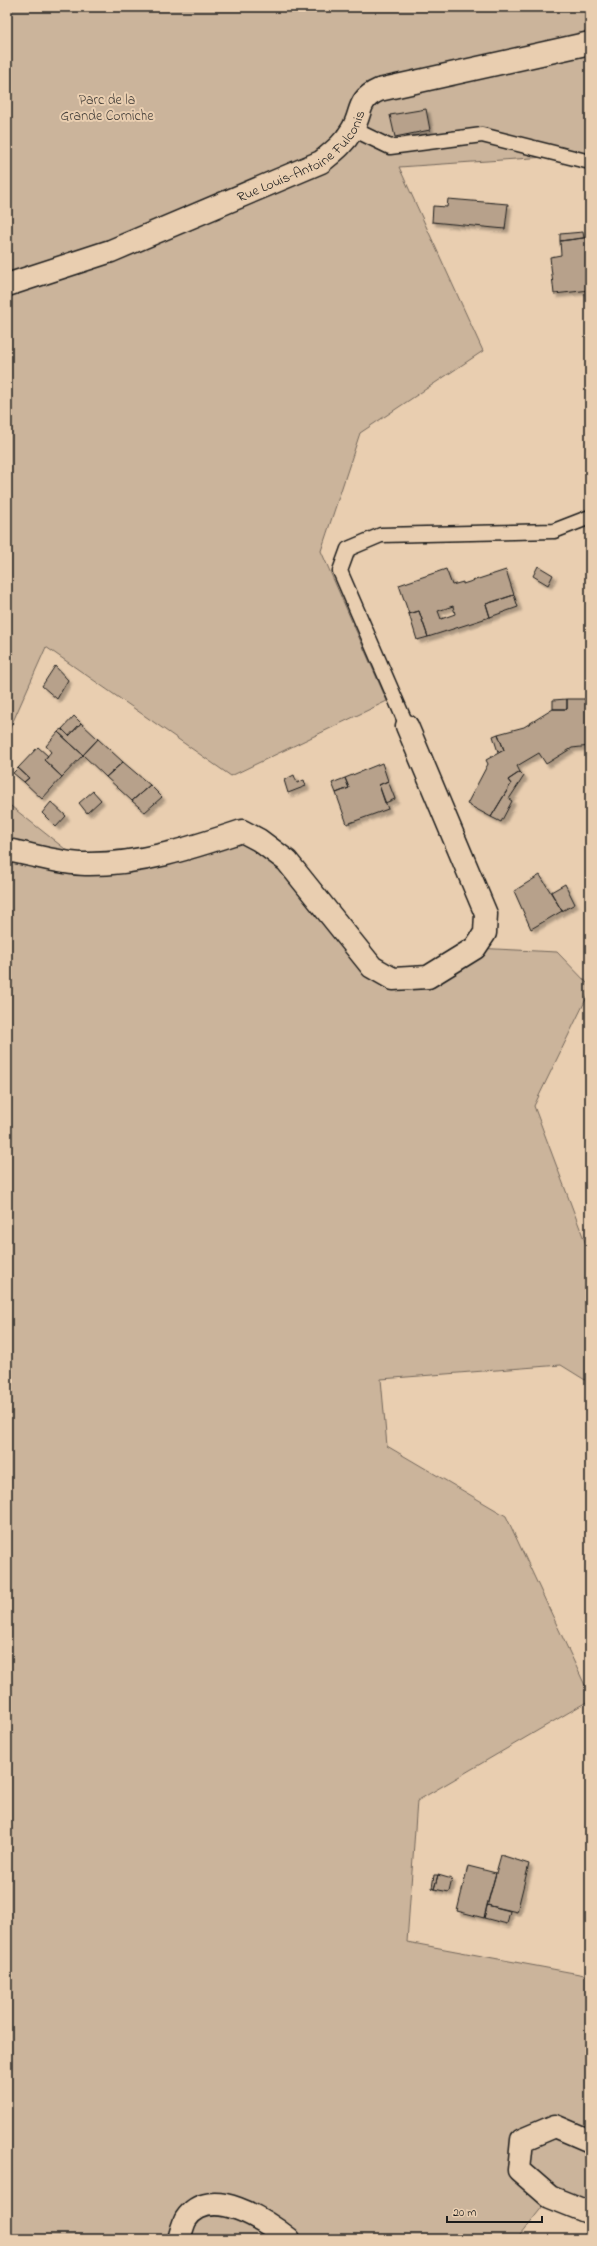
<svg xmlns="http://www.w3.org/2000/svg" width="597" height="2246" font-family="'Indie Flower',sans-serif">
  <defs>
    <filter id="shadow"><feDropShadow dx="3.5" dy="3.5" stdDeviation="1" flood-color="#0004"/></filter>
  </defs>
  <rect width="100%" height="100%" fill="#e9ceb0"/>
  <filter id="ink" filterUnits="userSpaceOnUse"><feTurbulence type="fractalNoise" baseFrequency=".025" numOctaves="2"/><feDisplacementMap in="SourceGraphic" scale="8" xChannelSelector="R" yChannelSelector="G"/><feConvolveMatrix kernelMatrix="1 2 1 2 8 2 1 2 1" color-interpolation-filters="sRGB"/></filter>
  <g filter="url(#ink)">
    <path fill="#cbb49b" stroke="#74685c" d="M7,7H590V154L399,167L483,351L360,433L321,551L387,701L231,776L46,647L7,735Z
      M7,803L84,864L242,831L393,979L475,948L557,952L590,986V991L534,1106L590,1255V1383L561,1365L381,1379L387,1446L506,1516L590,1696V1700L417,1801L407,1942L590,1976V2213L550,2197L517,2239H7Z"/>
    <path fill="#b7a18b" stroke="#1c1c1c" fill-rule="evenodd" filter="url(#shadow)" d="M426,109L430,130L395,137L390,115Z
      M448,199L508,204L505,229L432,222L433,206L447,207Z
      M583,232L584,238L560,241V234Z
      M590,237V290L554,294L550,257L561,255L560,241Z
      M538,566L553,575L548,585L533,576Z
      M446,569L452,585L463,582V584L506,570L514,595L486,604L490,617L428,637L419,611L409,614L399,585ZM453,606L455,614L441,619L438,611Z
      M514,595L518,607L490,617L486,604Z
      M419,611L428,637L417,640L409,614Z
      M55,666L68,680L57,699L42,686Z
      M567,699H588L590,746L572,748L546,764L539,753L517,766L520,772L508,780L511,784L491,817L467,804L488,764L486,760L504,750L498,734L524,727L553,709H567Z
      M567,699V709H553V700Z
      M74,716L81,723L69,736L62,729Z
      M81,723L98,739L83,755L58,732L62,729L69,736Z
      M58,732L83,755L62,777L44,760L51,752L46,746Z
      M498,734L504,750L498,752L493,736Z
      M98,739L123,762L106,777L83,755Z
      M38,747L48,756L44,760L62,777L42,799L24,782L29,778L18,768Z
      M123,762L150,785L132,801L106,777Z
      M382,763L388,781L379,785L388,809L347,824L336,793L349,788L345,778Z
      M18,768L29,778L24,782L13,773Z
      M520,772L524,776L509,799L512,801L501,822L491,817L511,784L508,780Z
      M294,775L297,783L304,780L306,786L288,793L284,780Z
      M345,778L349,788L336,793L332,783Z
      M388,781L395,799L385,803L379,785Z
      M150,785L162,797L145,812L132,801Z
      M93,791L101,800L87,813L79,803Z
      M51,802L66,816L56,827L42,813Z
      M540,875L562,911L531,929L514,891Z
      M565,884L575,904L562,911L551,892Z
      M501,1855L529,1864L517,1912L487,1905Z
      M468,1866L496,1873L484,1918L457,1911Z
      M434,1875H438L434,1889L432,1888Z
      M438,1875L452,1879L449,1892L434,1889Z
      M487,1905L510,1911L507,1924L484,1918Z"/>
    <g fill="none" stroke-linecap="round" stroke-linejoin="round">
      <g stroke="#1c1c1c" stroke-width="17">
        <path id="lane" d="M353,129L390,147L482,135L590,162
          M407,726L340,571L348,549L381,535L554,531L590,517"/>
      </g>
      <g stroke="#1c1c1c" stroke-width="25">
        <g id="street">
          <path id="s1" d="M7,285L111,251L321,162C333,152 344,144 352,130C363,112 356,100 379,90L590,43"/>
          <path d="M7,850C30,854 62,864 85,864C139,865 191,848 242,831L259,840L287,861L372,967L393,979L428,977L475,948L485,933L486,914L407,726"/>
          <path d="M590,2141L555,2126L522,2140L519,2170L550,2197L590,2213"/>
          <path d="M179,2239C181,2233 183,2224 186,2219C210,2183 266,2221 289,2239"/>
        </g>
      </g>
      <use href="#lane" stroke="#e9ceb0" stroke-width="14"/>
      <use href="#street" stroke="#e9ceb0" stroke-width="22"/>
    </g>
  </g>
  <g text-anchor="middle" stroke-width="4" stroke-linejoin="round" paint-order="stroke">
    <g font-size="14" fill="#48423c" stroke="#e9ceb0">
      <text x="107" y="104">Parc de la<tspan x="107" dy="16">Grande Corniche</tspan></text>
    </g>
    <g font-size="14" fill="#1c1c1c" stroke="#e9ceb0">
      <text dy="5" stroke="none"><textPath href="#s1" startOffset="325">Rue Louis-Antoine Fulconis</textPath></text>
    </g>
  </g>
  <rect width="597" height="2246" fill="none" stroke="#e9ceb0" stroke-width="24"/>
  <rect x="12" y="12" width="573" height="2222" fill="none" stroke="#1c1c1c" stroke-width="1.5" filter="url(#ink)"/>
  <path d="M447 2216v6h95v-6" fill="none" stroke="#1c1c1c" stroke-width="2"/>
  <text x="453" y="2216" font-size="12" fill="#1c1c1c" stroke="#e9ceb0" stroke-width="3" paint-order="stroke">20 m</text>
</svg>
